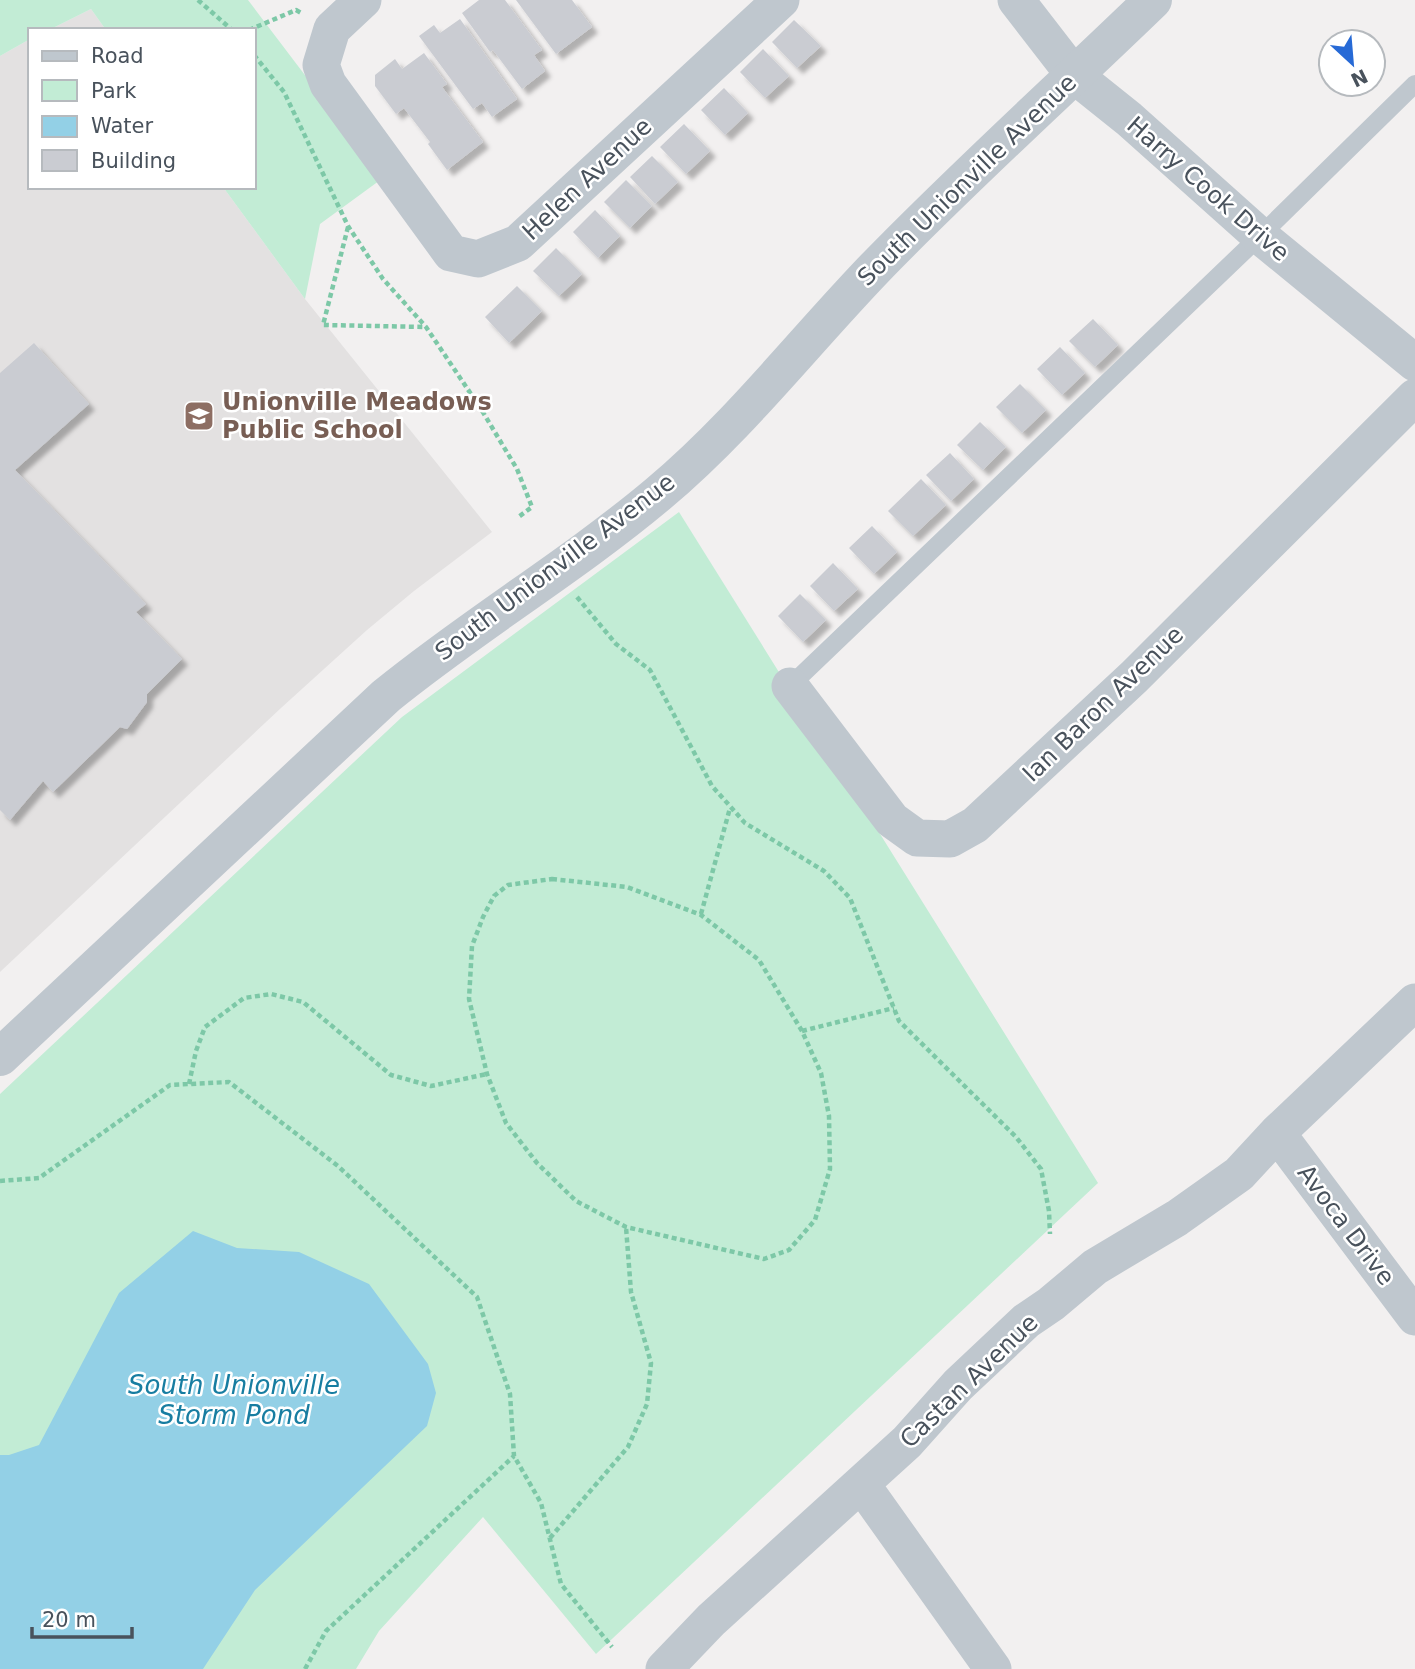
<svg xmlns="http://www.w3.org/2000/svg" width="1415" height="1669" font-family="'DejaVu Sans',sans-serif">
  <defs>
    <filter id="shadow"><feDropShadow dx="6" dy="6" stdDeviation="2" flood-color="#0004"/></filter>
  </defs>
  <rect width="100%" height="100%" fill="#f2f0f0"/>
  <path fill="#e3e1e1" d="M91,9L106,30H49Z
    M30,39V187H223L305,299L492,532L414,591L367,630L281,708L0,972V56Z"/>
  <path fill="#c2ecd5" d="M0,0H248L383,178L320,224L305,299L223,187H254V30H106L91,9L49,30H30V39L0,56Z
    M679,512L1098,1183L596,1654L483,1517L379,1631L356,1669H0V1094L402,717Z"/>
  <path fill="#93d0e6" d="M193,1231L237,1248L299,1252L369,1284L428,1364L436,1393L427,1426L255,1590L203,1669H0V1455H9L39,1445L119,1293Z"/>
  <path fill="#caccd2" filter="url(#shadow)" d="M479,0H505L542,50L534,55L545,71L522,89L493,50L490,52L462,13Z
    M516,0H572L592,27L556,54Z
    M460,19L517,99L492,117L482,103L473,109L419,36L434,25L440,33Z
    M794,20L821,46L797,68L772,42Z
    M763,49L789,76L765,98L740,72Z
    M424,53L447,84L442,87L483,142L447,170L428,144L430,142L404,108L396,114L375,86V75L395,59L402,69Z
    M724,88L748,113L725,135L701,110Z
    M684,124L710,151L686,174L660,147Z
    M652,156L678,182L655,204L630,177Z
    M626,180L652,206L630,228L604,202Z
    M595,210L620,236L598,258L573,232Z
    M556,248L582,274L559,296L533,271Z
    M517,286L542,311L509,343L485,317Z
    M1093,319L1118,345L1095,367L1069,341Z
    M34,343L89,404L15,470L146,604L136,612L182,659L147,694V702L127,729L120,727L53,792L43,781L10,820L0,810V373Z
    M1060,347L1085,373L1062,395L1037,369Z
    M1020,384L1046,410L1022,433L996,407Z
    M980,422L1006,447L983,470L957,445Z
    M950,453L974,479L951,501L926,475Z
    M921,479L946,505L913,536L888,511Z
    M872,526L897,552L874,574L849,548Z
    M833,563L858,589L834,611L810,586Z
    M800,594L826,620L803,642L778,616Z"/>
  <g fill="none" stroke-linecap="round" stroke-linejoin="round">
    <path stroke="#7dc8a7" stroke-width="4.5" stroke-dasharray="5 3.5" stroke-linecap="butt" d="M198,0L232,30
      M249,30L296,10L303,14
      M254,55L284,92L348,226L383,279L426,327L481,409L517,469L532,507L517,518
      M348,227L323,325L426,327
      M577,597L616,644L650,670L712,786L745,823L824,871L850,898L899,1021L1016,1137L1041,1169L1049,1211L1050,1234
      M552,879L627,887L701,915L759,960L802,1031L821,1073L829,1116L830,1169L815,1220L789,1250L764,1259L626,1227L576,1201L537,1163L506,1123L487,1074L469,999L472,946L483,917L494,896L508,885Z
      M701,914L730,808
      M802,1031L894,1008
      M189,1084L196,1051L205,1027L244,998L271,994L303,1002L391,1075L431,1086L487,1074
      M0,1181L39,1178L170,1085L229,1082L338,1166L477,1297L510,1394L514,1456L541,1503L561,1584L612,1647
      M550,1538L628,1447L647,1404L651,1363L631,1292L626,1227
      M305,1669L326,1631L514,1456"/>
    <path stroke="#bfc7ce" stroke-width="18" d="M790,686L1260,236L1415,84"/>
    <path stroke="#bfc7ce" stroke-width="37" d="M363,0L332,29L321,65L328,84L451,253L478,259L518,243L781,0
      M1016,0L1074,75L1129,119L1260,236L1415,363
      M790,686L892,820L917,838L950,839L975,825L1134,677L1415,397
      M1277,1133L1415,1317
      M862,1485L993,1669
      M664,1669L711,1620L907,1442L958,1385L1026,1321L1051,1304L1095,1267L1177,1218L1239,1174L1277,1133L1415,1002"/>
    <path stroke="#bfc7ce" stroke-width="38" d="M0,1057L386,696C473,625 571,567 658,494C738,427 802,344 874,269C964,176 1060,90 1153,0"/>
  </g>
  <defs>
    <g id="school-square" transform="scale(1.575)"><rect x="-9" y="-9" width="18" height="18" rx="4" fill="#8d6e63" stroke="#fff"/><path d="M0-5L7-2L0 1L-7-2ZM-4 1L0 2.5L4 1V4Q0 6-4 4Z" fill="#fff"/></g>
  </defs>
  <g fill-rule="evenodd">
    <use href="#school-square" x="199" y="416"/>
  </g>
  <g text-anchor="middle" stroke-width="5" stroke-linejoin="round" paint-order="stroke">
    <g font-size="24" fill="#49525c" stroke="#fff">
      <text transform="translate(587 179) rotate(-43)" y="8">Helen Avenue</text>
      <text transform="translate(967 180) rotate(-44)" y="8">South Unionville Avenue</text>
      <text transform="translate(1208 189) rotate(41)" y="8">Harry Cook Drive</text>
      <text transform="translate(555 567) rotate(-37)" y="8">South Unionville Avenue</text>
      <text transform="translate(1103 704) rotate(-44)" y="8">Ian Baron Avenue</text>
      <text transform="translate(1346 1225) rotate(53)" y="8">Avoca Drive</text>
      <text transform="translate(969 1381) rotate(-44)" y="8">Castan Avenue</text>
    </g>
    <g font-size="24" font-weight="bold" fill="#785e54" stroke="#fff" text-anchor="start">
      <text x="222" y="410">Unionville Meadows<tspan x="222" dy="28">Public School</tspan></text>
    </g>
    <g font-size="26" font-style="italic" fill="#177da1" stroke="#fff">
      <text x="234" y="1394">South Unionville<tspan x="234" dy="30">Storm Pond</tspan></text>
    </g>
  </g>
  <rect x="28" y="28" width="228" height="161" fill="#ffffff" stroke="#b6babe" stroke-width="2"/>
  <rect x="42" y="51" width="35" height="10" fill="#bfc7ce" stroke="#b6babe" stroke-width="2"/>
  <text x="91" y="63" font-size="21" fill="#49525c">Road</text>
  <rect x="42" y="80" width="35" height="21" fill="#c2ecd5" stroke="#b6babe" stroke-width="2"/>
  <text x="91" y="98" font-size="21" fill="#49525c">Park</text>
  <rect x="42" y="116" width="35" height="21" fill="#93d0e6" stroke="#b6babe" stroke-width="2"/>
  <text x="91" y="133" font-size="21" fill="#49525c">Water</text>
  <rect x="42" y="150" width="35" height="21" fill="#caccd2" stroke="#b6babe" stroke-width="2"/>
  <text x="91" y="168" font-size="21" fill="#49525c">Building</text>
  <g transform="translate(1352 63) rotate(154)"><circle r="33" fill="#ffffff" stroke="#b6babe" stroke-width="2"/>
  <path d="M0-5L12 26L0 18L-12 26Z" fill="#276ad6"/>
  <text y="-10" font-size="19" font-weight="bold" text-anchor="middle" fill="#49525c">N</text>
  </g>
  <path d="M32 1627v10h100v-10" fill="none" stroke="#49525c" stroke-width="3.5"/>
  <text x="42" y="1627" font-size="21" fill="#49525c" stroke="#ffffff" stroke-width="5" paint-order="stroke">20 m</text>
</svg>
